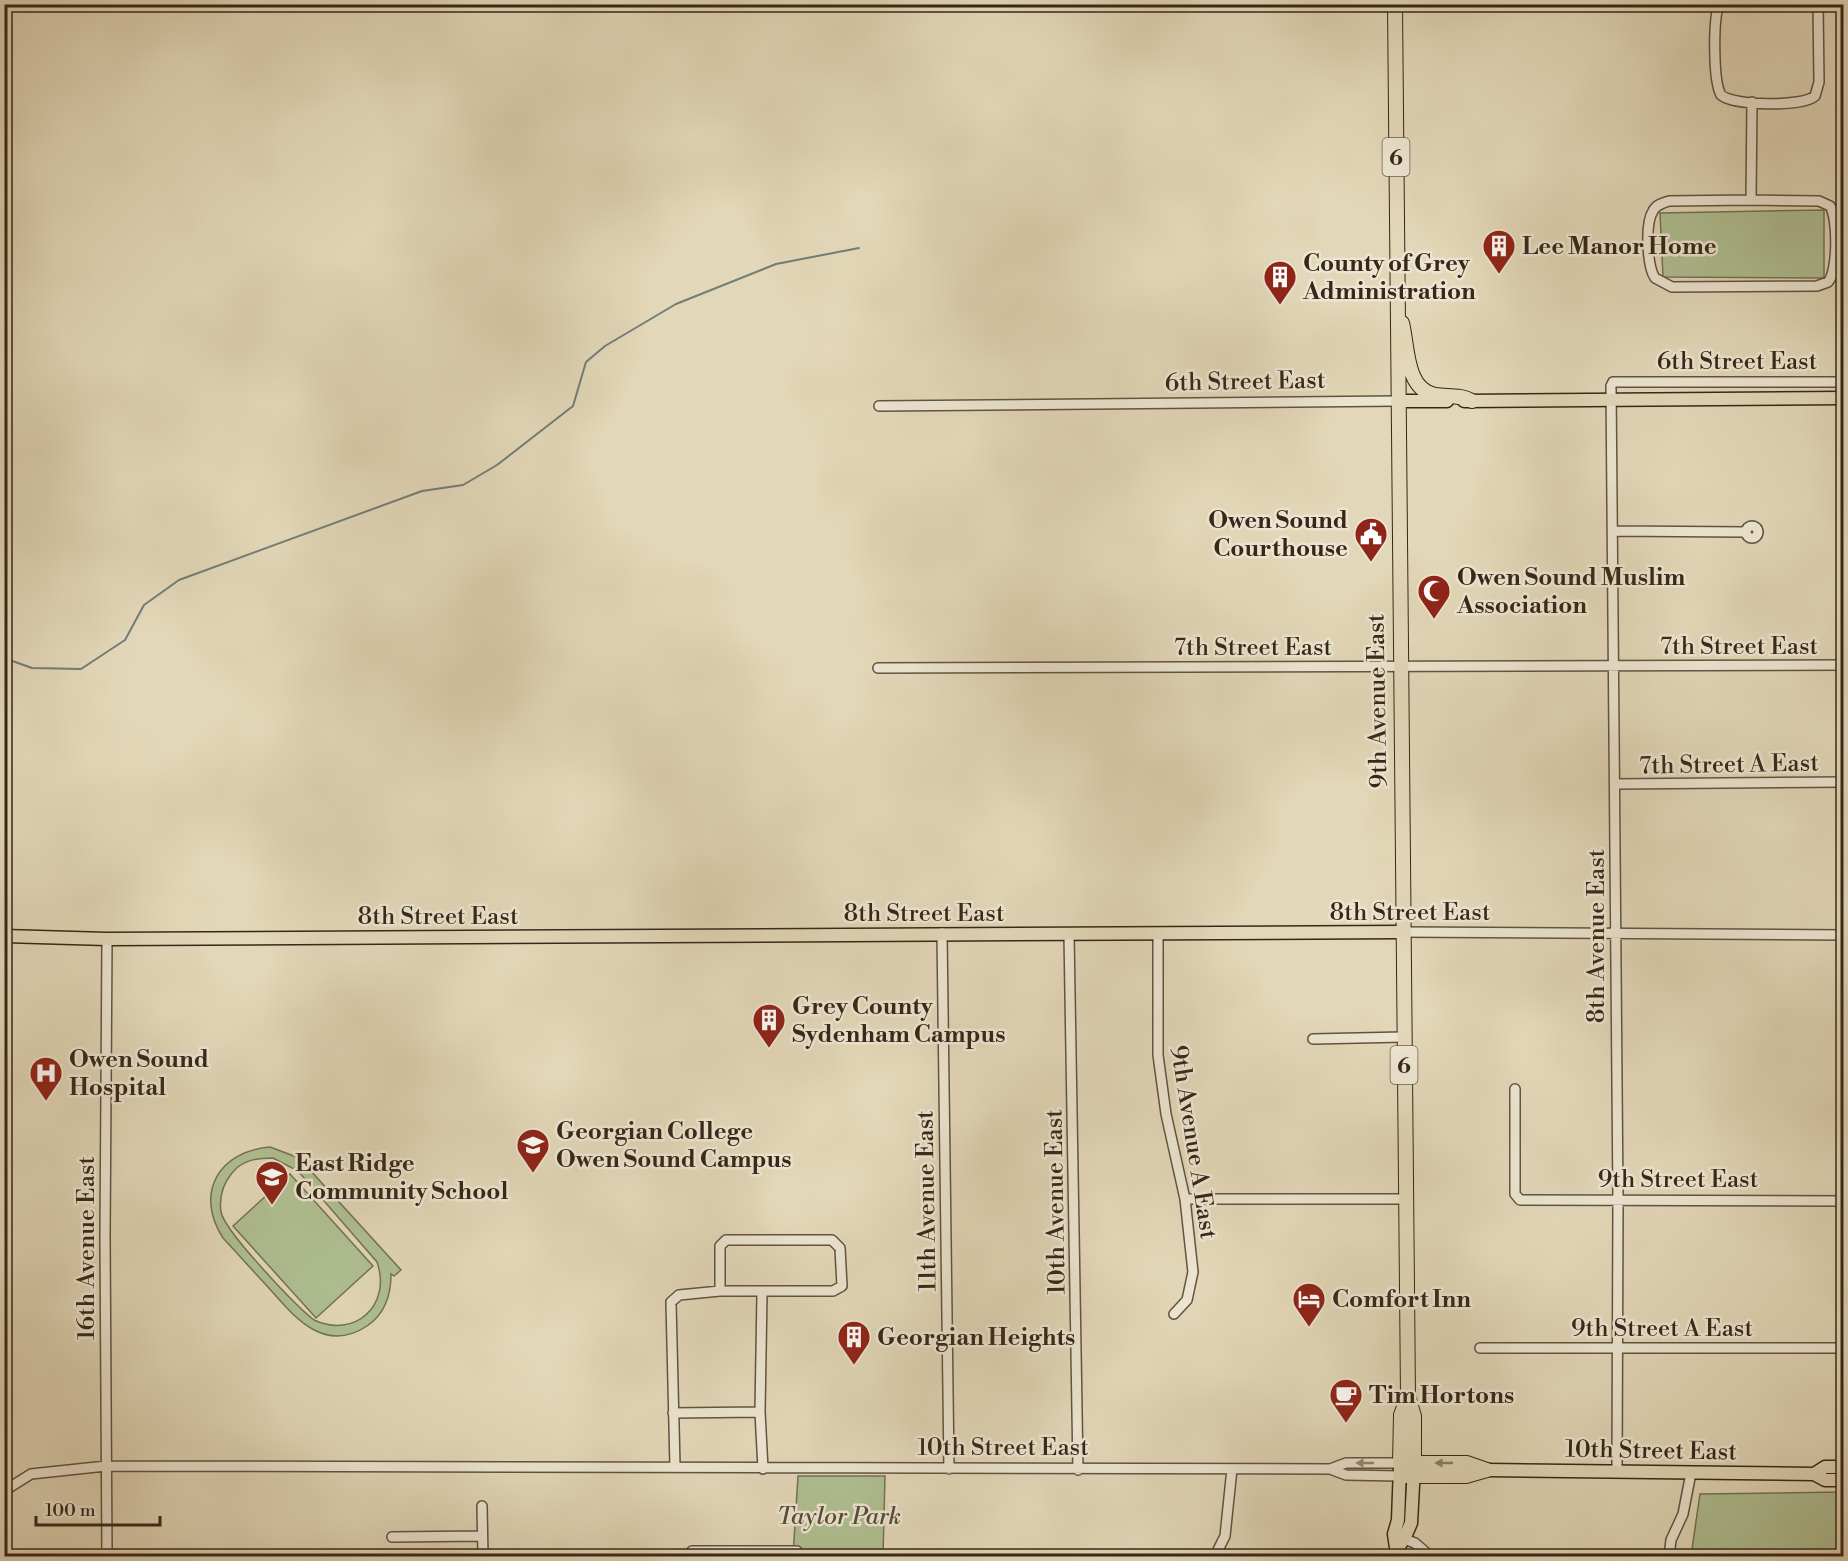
<svg xmlns="http://www.w3.org/2000/svg" width="1848" height="1561" font-family="'Libre Bodoni',serif">
  <rect width="100%" height="100%" fill="#e2d7b8"/>
  <filter id="stains"><feTurbulence type="fractalNoise" baseFrequency=".00333" numOctaves="4"/><feColorMatrix values="0 0 0 0 .2 0 0 0 0 .09 0 0 0 0 .02 0 0 0 .5 -.17"/></filter>
  <radialGradient id="worn" r=".72"><stop offset=".6" stop-color="#630" stop-opacity="0"/><stop offset="1" stop-color="#630" stop-opacity=".3"/></radialGradient>
  <path fill="#afbf92" stroke="#737356" stroke-width="1.5" fill-rule="evenodd" d="M1824,210V278L1663,277L1660,213Z
    M270,1147L299,1158L401,1270L394,1276L391,1274C391,1295 385,1314 367,1326C323,1355 293,1315 267,1286C252,1270 238,1254 223,1238C194,1193 219,1151 270,1147ZM273,1158L298,1171L377,1262C392,1305 355,1339 314,1320C296,1306 225,1232 221,1212C219,1198 223,1184 232,1173C242,1160 257,1158 273,1158Z
    M290,1174L373,1266L316,1318L233,1226Z
    M798,1476H885L883,1556H793Z
    M1843,1492V1556H1691L1700,1494Z"/>
  <g fill="none" stroke-linecap="round" stroke-linejoin="round">
    <path stroke="#717d78" stroke-width="2" d="M4,658L32,668L81,669L125,640L144,605L179,580L422,491L463,485L497,465L573,406L586,362L605,346L676,304L776,264L859,248"/>
    <g stroke="#625341" stroke-width="12">
      <path id="minor" d="M1719,4C1713,20 1713,81 1721,95C1734,106 1802,107 1815,96L1819,82L1818,4
        M1751,200L1819,201L1830,206C1838,219 1838,271 1828,282L1817,286L1672,287L1655,278C1647,266 1645,223 1653,211C1656,205 1662,203 1669,201Z
        M1751,200L1752,102
        M879,406L1397,401
        M1746 532a6 6 0 1 1 12 0a6 6 0 1 1-12 0Z
        M1613,531L1746,532
        M878,668L1844,665
        M1615,784L1844,782
        M1402,932L1844,935
        M942,933L949,1469
        M1069,934L1078,1470
        M1158,934V1055L1166,1114L1185,1199L1193,1272L1187,1300L1174,1314
        M1313,1039L1403,1037
        M1515,1089V1194L1520,1200L1844,1201
        M1185,1199H1406
        M762,1293L760,1412L763,1469
        M1480,1348H1844
        M673,1413L760,1412
        M675,1467L671,1302L679,1295L720,1291H833L842,1286L840,1248L832,1240H726L720,1246V1291
        M1330,1469L1346,1463H1400
        M1617,1472L1618,1200L1611,386L1613,382H1844
        M4,1491L31,1474L106,1466L1330,1469L1346,1475L1400,1476
        M482,1506L483,1556
        M392,1537L482,1536
        M1404,1539L1415,1543L1430,1556
        M107,1556L105,1238L107,939
        M692,1556V1551H797V1556
        M1215,1556L1225,1536L1232,1469
        M1669,1556L1671,1540L1683,1514L1691,1473"/>
    </g>
    <g stroke="#372719" stroke-width="15">
      <path id="major" d="M1397,401H1447
        M1464,401L1844,398
        M4,936L107,939L1402,932
        M1487,1470L1814,1474L1825,1480H1844
        M1814,1474L1825,1467H1844
        M1396,1548L1394,1534L1398,1520L1400,1466
        M1392,1556L1404,1539L1411,1523L1414,1467"/>
    </g>
    <g stroke="#372719" stroke-width="16">
      <path id="highway" d="M1395,4L1408,1396L1414,1416V1463
        M1402,323C1408,346 1405,389 1435,395C1448,397 1460,394 1472,401
        M1408,1396L1401,1415L1400,1463H1467L1487,1470
        M1400,1476H1466L1487,1470"/>
    </g>
    <use href="#minor" stroke="#ece5d1" stroke-width="9"/>
    <use href="#major" stroke="#e2d7b8" stroke-width="12"/>
    <use href="#highway" stroke="#e2d7b8" stroke-width="14"/>
  </g>
  <defs><path id="oneway-solid" d="M-6-.8H1V-3.2L6.5 0L1 3.2V.8H-6Z" transform="scale(1.5)"/></defs>
  <use fill="#928675" href="#oneway-solid" transform="translate(1365 1463) rotate(180)"/>
  <use fill="#8c7f68" href="#oneway-solid" transform="translate(1444 1463) rotate(180)"/>
  <defs>
    <g id="building-pin" transform="scale(1.725)"><path d="M0 17L-7.5 6A9.5 9.5 0 1 1 7.5 6Z" fill="#8f2418" stroke="#ece5d1"/><path d="M-4-6H4V6H1V3H-1V6H-4ZM-2.5-4.3h1.7v1.8h-1.7ZM.8-4.3h1.7v1.8H.8ZM-2.5-1h1.7V.8h-1.7ZM.8-1h1.7V.8H.8Z" fill="#fff"/></g>
    <g id="civic-pin" transform="scale(1.725)"><path d="M0 17L-7.5 6A9.5 9.5 0 1 1 7.5 6Z" fill="#8f2418" stroke="#ece5d1"/><path d="M-.6-6.5H3V-4.5H.6V-3L4-1V1h2V6H-6V1h2V-1L-.6-3ZM-1.2 2.5V6h2.4V2.5Z" fill="#fff"/></g>
    <g id="mosque-pin" transform="scale(1.725)"><path d="M0 17L-7.5 6A9.5 9.5 0 1 1 7.5 6Z" fill="#8f2418" stroke="#ece5d1"/><path d="M3.5-4.9A6 6 0 1 0 3.5 4.9A5 5 0 1 1 3.5-4.9Z" fill="#fff"/></g>
    <g id="hospital-pin" transform="scale(1.725)"><path d="M0 17L-7.5 6A9.5 9.5 0 1 1 7.5 6Z" fill="#8f2418" stroke="#ece5d1"/><path d="M-5-5h3v3.5h4V-5h3V5h-3V1.5h-4V5h-3Z" fill="#fff"/></g>
    <g id="university-pin" transform="scale(1.725)"><path d="M0 17L-7.5 6A9.5 9.5 0 1 1 7.5 6Z" fill="#8f2418" stroke="#ece5d1"/><path d="M0-5L7-2L0 1L-7-2ZM-4 1L0 2.5L4 1V4Q0 6-4 4Z" fill="#fff"/></g>
    <g id="school-pin" transform="scale(1.725)"><path d="M0 17L-7.5 6A9.5 9.5 0 1 1 7.5 6Z" fill="#8f2418" stroke="#ece5d1"/><path d="M0-5L7-2L0 1L-7-2ZM-4 1L0 2.5L4 1V4Q0 6-4 4Z" fill="#fff"/></g>
    <g id="hotel-pin" transform="scale(1.725)"><path d="M0 17L-7.5 6A9.5 9.5 0 1 1 7.5 6Z" fill="#8f2418" stroke="#ece5d1"/><path d="M-6-4.5h1.5V1H6V5H4.5V3h-9V5H-6ZM-4 0a1.8 1.8 0 1 1 3.6 0ZM.5 0V-2.5h3Q6-2.5 6 0Z" fill="#fff"/></g>
    <g id="cafe-pin" transform="scale(1.725)"><path d="M0 17L-7.5 6A9.5 9.5 0 1 1 7.5 6Z" fill="#8f2418" stroke="#ece5d1"/><path d="M-5.5-4.5H6V0H3Q3 3.5 0 3.5H-2.5Q-5.5 3.5-5.5 0ZM3-3.2v2h1.7v-2ZM-6 4.5H4V6H-6Z" fill="#fff"/></g>
  </defs>
  <g fill-rule="evenodd">
    <use href="#building-pin" x="1499" y="246"/>
    <use href="#building-pin" x="1280" y="277"/>
    <use href="#civic-pin" x="1371" y="534"/>
    <use href="#mosque-pin" x="1434" y="591"/>
    <use href="#building-pin" x="769" y="1020"/>
    <use href="#hospital-pin" x="46" y="1073"/>
    <use href="#university-pin" x="533" y="1145"/>
    <use href="#school-pin" x="272" y="1177"/>
    <use href="#hotel-pin" x="1309" y="1299"/>
    <use href="#building-pin" x="854" y="1337"/>
    <use href="#cafe-pin" x="1346" y="1395"/>
  </g>
  <g text-anchor="middle" stroke-width="5" stroke-linejoin="round" paint-order="stroke">
    <g fill="#ece5d1" stroke="#6d6050" stroke-width="1.5">
      <rect x="1382.5" y="138" width="27" height="38" rx="4.5"/>
      <rect x="1390.5" y="1046" width="27" height="38" rx="4.5"/>
    </g>
    <g font-size="22" font-weight="bold" fill="#372719">
      <text x="1396" y="165">6</text>
      <text x="1404" y="1073">6</text>
    </g>
    <g font-size="24" font-weight="bold" fill="#372719" stroke="#ece5d1" text-anchor="start">
      <text x="1522" y="254">Lee Manor Home</text>
      <text x="1303" y="271">County of Grey<tspan x="1303" dy="28">Administration</tspan></text>
      <text x="1348" y="528" text-anchor="end">Owen Sound<tspan x="1348" dy="28">Courthouse</tspan></text>
      <text x="1457" y="585">Owen Sound Muslim<tspan x="1457" dy="28">Association</tspan></text>
      <text x="792" y="1014">Grey County<tspan x="792" dy="28">Sydenham Campus</tspan></text>
      <text x="69" y="1067">Owen Sound<tspan x="69" dy="28">Hospital</tspan></text>
      <text x="556" y="1139">Georgian College<tspan x="556" dy="28">Owen Sound Campus</tspan></text>
      <text x="295" y="1171">East Ridge<tspan x="295" dy="28">Community School</tspan></text>
      <text x="1332" y="1307">Comfort Inn</text>
      <text x="877" y="1345">Georgian Heights</text>
      <text x="1369" y="1403">Tim Hortons</text>
    </g>
    <g font-size="24" fill="#372719" stroke="#ece5d1">
      <text x="1737" y="369">6th Street East</text>
      <text transform="translate(1245 381) rotate(-1)" y="8">6th Street East</text>
      <text x="1739" y="654">7th Street East</text>
      <text x="1253" y="655">7th Street East</text>
      <text transform="translate(1377 701) rotate(-91)" y="8">9th Avenue East</text>
      <text transform="translate(1729 764) rotate(-1)" y="8">7th Street A East</text>
      <text x="1410" y="920">8th Street East</text>
      <text x="924" y="921">8th Street East</text>
      <text x="438" y="924">8th Street East</text>
      <text transform="translate(1596 936) rotate(-90)" y="8">8th Avenue East</text>
      <text transform="translate(1194 1142) rotate(81)" y="8">9th Avenue A East</text>
      <text x="1678" y="1187">9th Street East</text>
      <text transform="translate(926 1201) rotate(-91)" y="8">11th Avenue East</text>
      <text transform="translate(1055 1202) rotate(-91)" y="8">10th Avenue East</text>
      <text transform="translate(86 1248) rotate(-90)" y="8">16th Avenue East</text>
      <text x="1662" y="1336">9th Street A East</text>
      <text x="1003" y="1455">10th Street East</text>
      <text transform="translate(1651 1450) rotate(1)" y="8">10th Street East</text>
    </g>
    <g font-size="24" font-style="italic" fill="#554d37" stroke="#ece5d1">
      <text x="839" y="1524">Taylor Park</text>
    </g>
  </g>
  <rect width="1848" height="1561" fill="none" stroke="#e2d7b8" stroke-width="24"/>
  <rect x="6" y="6" width="1836" height="1549" fill="none" stroke="#372719" stroke-width="3"/>
  <rect x="12" y="12" width="1824" height="1537" fill="none" stroke="#372719" stroke-width="1.5"/>
  <path d="M36 1516v9h124v-9" fill="none" stroke="#372719" stroke-width="3"/>
  <text x="45" y="1516" font-size="18" fill="#372719" stroke="#ece5d1" stroke-width="4.5" paint-order="stroke">100 m</text>
  <rect width="100%" height="100%" filter="url(#stains)"/>
  <rect width="100%" height="100%" fill="url(#worn)"/>
</svg>
